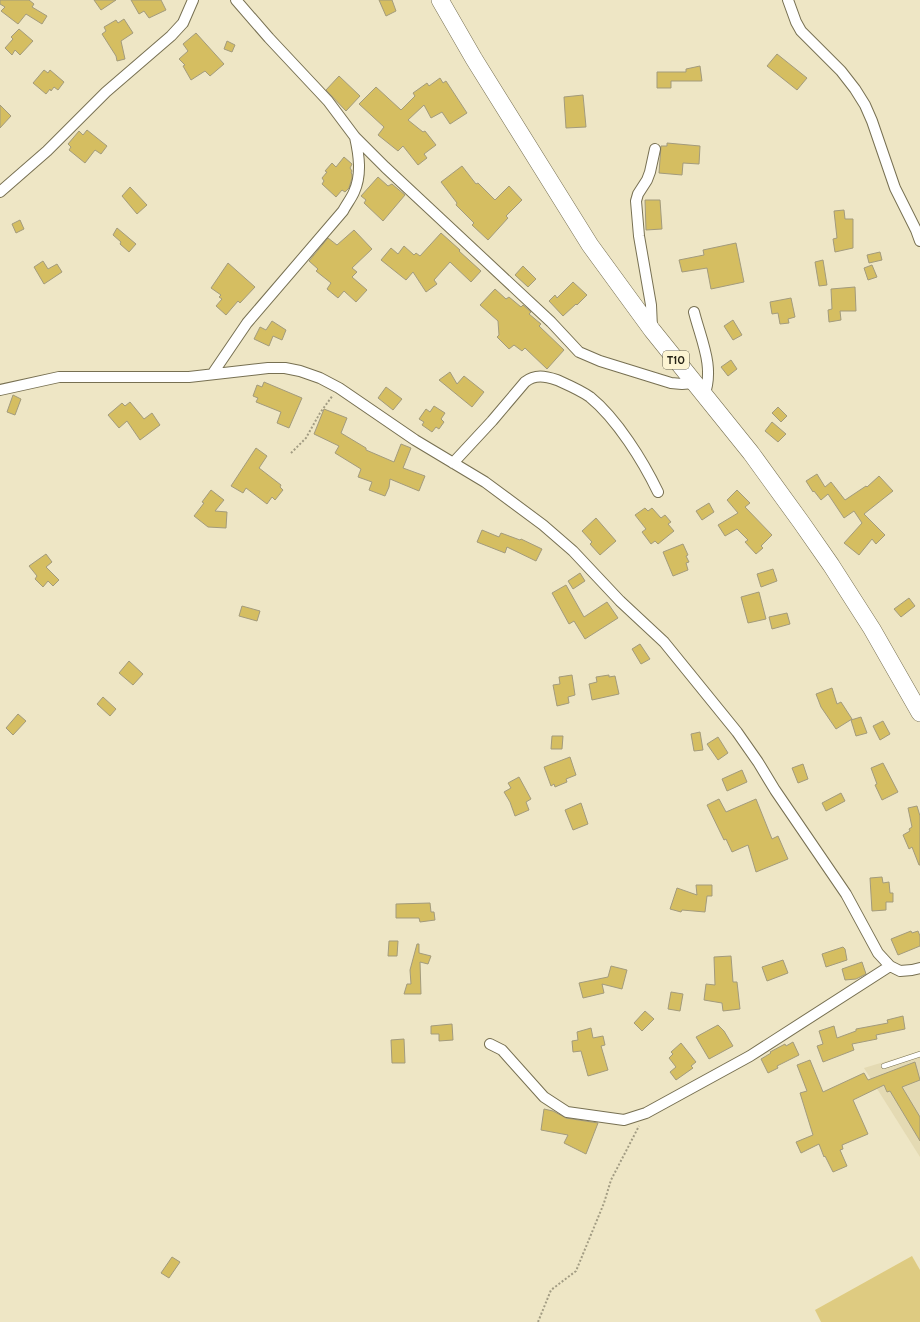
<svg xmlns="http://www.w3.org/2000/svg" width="920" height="1322" font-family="Cabin,sans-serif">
  <rect width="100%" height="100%" fill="#eee6c5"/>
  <path fill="#e4dab3" d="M920,1051V1157L864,1068Z"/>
  <path fill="#decb81" d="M912,1256L920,1270V1322H821L815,1310Z"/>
  <path fill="#d5be61" stroke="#a39b7c" d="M0,0H29L34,4L32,7L47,16L42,24L26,14L18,24L1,11L5,7L0,4Z
    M94,0H116L101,10Z
    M131,0H161L166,10L149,18L144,11L139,14Z
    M379,0H392L396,11L386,16Z
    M124,19L133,33L121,41L125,59L117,61L116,56L102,34L106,31L104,27L116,20L118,23Z
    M19,29L33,41L20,55L15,50L12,55L5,48L13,39L11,37Z
    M196,33L224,64L210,76L205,71L191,80L183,66L185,65L179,59L188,51L183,44Z
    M227,41L235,45L232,52L224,49Z
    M777,54L807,78L797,90L767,66Z
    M700,66L702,81H671V88H657V72H686V69Z
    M44,70L48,73L50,70L64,82L58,90L54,87L51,91L50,89L46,94L33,83Z
    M339,76L360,96L346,111L326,90Z
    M440,78L443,83L446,81L467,113L450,124L442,112L431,118L424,105L408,120L423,132L425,131L436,145L424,154L427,158L418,165L403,146L398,151L378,135L384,127L359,104L376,87L401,110L415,96L413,93L427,83L429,86Z
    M583,95L586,127L566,128L564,97Z
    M0,105L11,116L0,128Z
    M87,130L107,146L101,154L95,150L85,163L69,150L71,147L68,144L79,131L83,135Z
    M667,143L700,146L699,164L683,163L682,175L659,173L661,146H667Z
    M344,157L352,164L350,168L352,171L351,173L352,174V178L349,188L345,192L342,190L336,197L322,184L324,181L322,178L327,172L325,171L332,163L336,167Z
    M462,166L476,184L478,183L495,200L509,186L522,200L506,216L508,218L488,240L472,225L474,223L456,205L457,203L441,182Z
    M378,177L388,186L392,184L405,195L383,221L364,203L366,200L361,196Z
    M130,187L147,205L137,214L122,196Z
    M645,200H660L662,229L646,230Z
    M844,210L845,219H853V248L835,252L833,239L837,238L834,211Z
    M20,220L24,229L16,233L12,224Z
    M117,228L136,244L129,252L120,244L121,242L113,235Z
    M354,230L372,249L352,268L357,272L352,277L367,290L356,302L344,291L338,298L327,289L331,283L316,271L318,269L309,261L328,238L337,245Z
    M441,233L460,250L459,251L481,271L471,282L450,262L434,280L437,284L426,292L413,272L406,280L381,260L391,248L398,254L404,246L414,255L416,253L420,256Z
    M736,243L744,282L711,289L707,268L682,272L679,260L704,255L703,250Z
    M880,252L882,260L869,263L867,255Z
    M823,260L827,285L819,286L815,262Z
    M43,261L48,269L57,264L62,272L44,284L34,267Z
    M228,263L255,287L240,303L238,301L226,315L216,306L222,299L219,297L221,295L211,288Z
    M872,265L877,277L868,280L864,268Z
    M523,266L536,279L528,287L515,275Z
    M573,282L587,295L577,305L576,304L563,316L549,301L555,295L557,298Z
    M855,287L856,311H840L841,320L829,322L828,310L832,309L831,289Z
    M495,289L506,299L509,297L521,307L523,305L531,312L529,314L541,324L539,326L564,350L547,369L525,348L522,351L514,345L509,349L497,337L499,335L498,321L480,305Z
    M791,298L795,317L788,319L789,323L780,324L778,313L772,314L770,302Z
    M733,320L742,335L733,340L724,326Z
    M272,321L286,330L282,340L273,336L269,346L254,339L260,327L266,330Z
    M731,360L737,369L728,376L721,367Z
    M450,372L457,384L464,376L484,392L472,407L439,380Z
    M264,382L302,398L289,428L277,423L281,412L256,402L258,398L253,396L257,385L262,387Z
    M386,387L402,399L393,410L378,398Z
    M13,395L21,399L15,415L7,412Z
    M130,402L144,419L152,413L160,425L140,440L127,421L119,428L108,415L122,403L125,406Z
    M434,406L445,413L441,419L444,422L439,429L436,427L432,432L422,425L424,422L419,419L426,409L430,412Z
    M778,407L787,416L781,422L772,413Z
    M324,409L347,418L341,433L366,448V450L394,462L401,444L411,448L403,468L425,476L419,491L390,479L389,487L385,496L369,490L372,482L358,477L361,469L335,453L339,446L314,434Z
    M772,422L786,434L778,442L765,431Z
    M256,448L267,456L259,468L281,485L280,487L283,490L275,500L272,497L267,504L246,488L243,493L231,486Z
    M817,474L825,487L831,482L845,500L866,486L867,487L879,476L893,491L864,514L885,535L876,544L872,539L859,555L844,543L862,523L854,511L844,518L828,494L821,500L814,491L813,492L806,481Z
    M211,490L224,500L215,511L227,512L226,528L208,527L194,516L204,503L202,502Z
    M737,490L750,503L745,507L772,535L761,546L763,548L756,554L745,542L748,540L737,529L725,536L718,525L738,513L727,500Z
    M709,503L714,512L702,520L696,511Z
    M645,508L648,511L652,508L661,518L665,515L671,522L668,524L674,531L658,544L655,541L651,544L642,532L646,529L635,515Z
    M596,518L616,541L600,555L590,544L592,542L582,531Z
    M482,530L499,537L501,533L520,540L521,539L542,549L536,561L507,547L505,553L477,542Z
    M683,544L688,555L686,556L689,562L686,563L688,570L673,576L663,552Z
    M46,554L52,562L46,567L59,580L53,586L48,581L43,587L35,579L37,576L29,566Z
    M773,569L777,581L761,587L757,574Z
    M580,573L585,581L573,589L568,581Z
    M566,585L584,617L607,602L618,618L585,639L574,621L569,624L552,593Z
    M759,592L766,619L748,623L741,597Z
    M909,598L915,606L901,617L894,609Z
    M242,606L260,611L257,621L239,616Z
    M787,613L790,624L772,629L769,617Z
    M640,644L650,659L641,664L632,649Z
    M129,661L143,674L133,685L119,673Z
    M572,675L575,695L568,697L569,703L557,706L553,685L560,684L559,677Z
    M609,675V677L615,676L619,694L592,700L589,684L597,682L596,677Z
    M832,688L837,704L841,702L852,719L836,729L821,707L816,694Z
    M103,697L116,709L110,716L97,704Z
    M18,714L26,721L13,735L6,728Z
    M861,717L867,733L856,736L851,720Z
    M883,721L890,734L880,740L873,726Z
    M700,732L703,750L694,751L691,734Z
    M552,736H563L562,749H551Z
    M718,737L728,753L718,760L707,744Z
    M570,757L576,775L566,779L567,782L555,787L554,784L551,786L544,767Z
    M883,763L898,792L882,800L875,785L877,784L871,768Z
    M803,764L808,779L798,783L792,768Z
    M742,770L747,782L727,791L722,779Z
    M519,777L531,799L526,802L529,810L515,816L510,802L504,792L511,788L508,783Z
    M841,793L845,801L826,811L822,803Z
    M719,799L726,812L756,799L772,839L778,836L788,859L756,872L748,845L732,852L726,839L724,840L707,805Z
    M581,803L588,824L573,830L565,810Z
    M917,806L920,816V865H919L912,847L909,849L903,835L910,831L909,829L912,827L908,808Z
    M882,877L883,883L889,882L890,893H893V902H886V910L872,911L870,878Z
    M696,885H712V896H707L705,912L682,910L681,912L670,909L677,888L697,895Z
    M430,903L431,912H434L435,920L420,922L419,918H396V904Z
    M911,931L912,933L918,931L920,936V946L898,955L891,939Z
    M389,941H398L397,956H388Z
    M417,944H419V953L431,956L428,964L420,962L421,994H404L407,984H411L410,970Z
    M843,947L845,949L847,960L826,967L822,954Z
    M731,956L733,982H737L740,1009L723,1011L722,1003L704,1000L706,984L715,985L714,957Z
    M783,960L788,973L767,981L762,967Z
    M862,962L866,974L856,979L845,980L842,969Z
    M611,966L627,970L622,989L602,984L604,993L583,998L579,983L608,977Z
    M671,992L683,994L680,1011L668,1009Z
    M645,1011L654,1019L642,1031L634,1023Z
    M903,1016L905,1029L876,1035L877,1039L852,1044L854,1050L823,1062L817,1046L823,1044L819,1031L834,1026L837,1038L856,1031V1029L888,1023L887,1020Z
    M452,1024L453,1040L439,1041V1034H431V1026Z
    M718,1025L724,1031L733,1046L709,1059L696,1037Z
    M591,1028L593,1038L603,1036L605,1045L601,1046L608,1070L588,1076L581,1051L573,1052L572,1041L578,1040L577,1032Z
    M404,1039L405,1063H392L391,1040Z
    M793,1042L799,1055L777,1066L778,1068L768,1073L761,1059L771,1053L770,1052L785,1044L786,1046Z
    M681,1043L696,1062L691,1066L693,1068L676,1080L670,1072L676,1067L669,1058L673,1054L671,1052Z
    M810,1060L823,1092L864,1073L868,1080L915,1062L920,1080L902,1087L920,1117V1141L890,1091L887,1092L884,1085L853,1100L868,1134L842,1145L843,1149L840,1150L847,1166L833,1172L825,1156L824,1157L819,1144L801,1153L796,1142L813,1135L800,1093L807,1091L797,1065Z
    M544,1109L553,1111L566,1118L598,1123L586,1154L564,1143L568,1135L541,1130Z
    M172,1257L180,1262L169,1278L161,1273Z"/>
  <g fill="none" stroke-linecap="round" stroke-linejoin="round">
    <g stroke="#777052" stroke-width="6">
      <path id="service" d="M884,1066L920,1054"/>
    </g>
    <g stroke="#777052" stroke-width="12">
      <path id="minor" d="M236,0L269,38L328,101L355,137L385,167L551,322L579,352L600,361L671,383L682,384L694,383
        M788,0L796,22L801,31L841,71L855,89L865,105L872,121L895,188L916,230L920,241
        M0,192L47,151L106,92L171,36L183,23L193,0
        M694,312C701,340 715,367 704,396
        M652,328L651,305L639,236L636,201L638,194L647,180L650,172L655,149
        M213,373L247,323L343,211C346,205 351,199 354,192C362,175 359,155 355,137
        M0,390L59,377H189L268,368H285L300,371L320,378L339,388L415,440L485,482L543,525L573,551L620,601L664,642L737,732L758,762L775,790L846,894L878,953L890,966L900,971L912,970L920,968
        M453,463L492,421L525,382C535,374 545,376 557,380C568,385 580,390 590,397C617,419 643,461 658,492
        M490,1044L502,1050L544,1097L567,1112L624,1120L646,1113L750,1056L890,966"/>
    </g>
    <g stroke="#777052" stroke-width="18">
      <path id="trunk" d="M440,0L474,59L590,245L652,330L751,453L801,522L831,565L872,629L920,713"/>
    </g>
    <path stroke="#a29c83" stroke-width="2" stroke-dasharray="2 2" stroke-linecap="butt" d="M291,453L306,438L320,413L333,395
      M538,1322L551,1290L576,1271L604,1203L611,1180L639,1126"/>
    <use href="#service" stroke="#fff" stroke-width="5"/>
    <use href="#minor" stroke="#fff" stroke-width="10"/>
    <use href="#trunk" stroke="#fff" stroke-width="17"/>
  </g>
  <g text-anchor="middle" stroke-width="3.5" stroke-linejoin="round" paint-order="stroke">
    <rect fill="#fcf4d2" stroke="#66624e" stroke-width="1" x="663" y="351" width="26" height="18" rx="3"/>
    <g font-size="11" font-weight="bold" fill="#262316">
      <text x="676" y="364">T10</text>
    </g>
  </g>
</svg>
